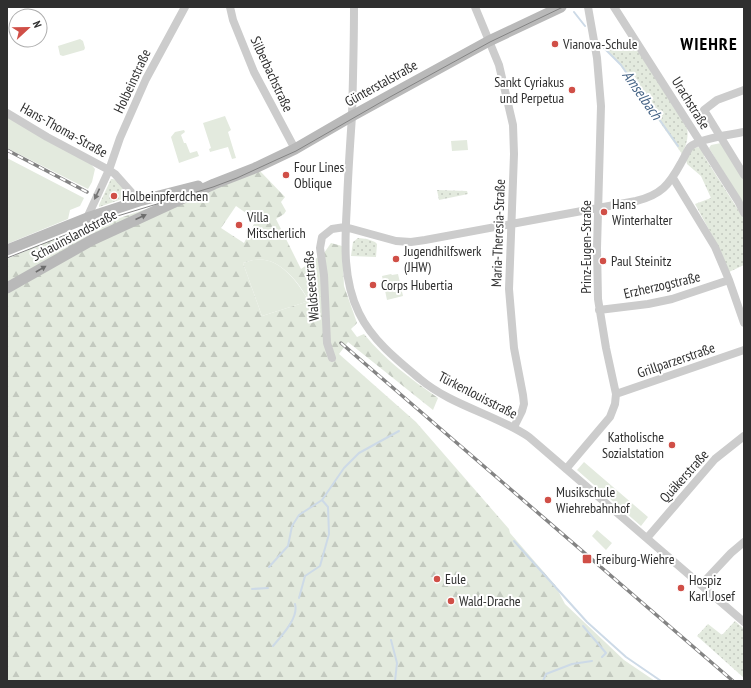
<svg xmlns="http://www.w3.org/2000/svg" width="751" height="688" font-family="'PT Sans Narrow',sans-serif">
  <defs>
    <pattern id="forest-firs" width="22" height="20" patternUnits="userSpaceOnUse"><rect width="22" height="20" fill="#e3eade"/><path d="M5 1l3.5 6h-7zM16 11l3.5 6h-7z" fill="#c3c9bf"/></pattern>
    <pattern id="park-dots" width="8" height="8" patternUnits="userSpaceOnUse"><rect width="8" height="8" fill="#e3eade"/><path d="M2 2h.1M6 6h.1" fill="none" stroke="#c3c9bf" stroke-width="1.8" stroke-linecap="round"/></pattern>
  </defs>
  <rect width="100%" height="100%" fill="#fff"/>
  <path fill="#e3eade" d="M80,39L83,41L85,48L84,50L63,56L60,55L58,46Z
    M7,116L90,163L95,169L92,182L88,189L7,148Z
    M225,116L231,130L228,132L236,158L232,159L228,147L210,152L209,149L211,148L203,123Z
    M184,130L185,132L181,135L184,143H186L190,153L197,151L199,156L179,163L171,137L175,132Z
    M467,140L468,150L452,151L451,141Z
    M721,143L744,180V205L709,148L711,145Z
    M7,158L84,198L80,206L70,210L68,219L7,244Z
    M253,260C257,260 264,259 269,261C286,266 300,286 309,301L262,316L243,263Z
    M391,274L392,275L398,274L403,296L387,300L382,276Z
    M584,462L648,517L641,526L577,470Z
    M597,530L612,543L606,550L592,536Z"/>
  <path fill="url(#forest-firs)" fill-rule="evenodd" d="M259,170L285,197L281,202L286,211L284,214L276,219L301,269L324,253L331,243L342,246L344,286L357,323L351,329L357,337L364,334C385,360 411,379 438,398L433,410L348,342L339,354L416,422L509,529L510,533L555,585L565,604L624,660L655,681H7V259L47,242L177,199ZM236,206L256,220L244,243L221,228ZM253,260C257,260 264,259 269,261C286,266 301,286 309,301L262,316L243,263Z"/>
  <path fill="url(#park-dots)" d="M631,40L687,128C689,137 686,146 682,154L620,65L605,48Z
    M698,147L702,149L704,153V156L744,219V265L729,272L720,250L695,204L711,198L701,176L687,164L686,159L693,148Z
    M111,179H113L119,182L128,197L99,207V205Z
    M437,190L467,191L468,194L439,200Z
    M358,238L367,239L375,242L377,244L376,257L351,256L353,242Z
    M735,621L744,629V678L697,636L708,624L722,635Z"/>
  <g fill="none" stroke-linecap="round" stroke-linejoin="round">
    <path stroke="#cddae7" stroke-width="2" d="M574,12L585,26
      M604,48L621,65L678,146
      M514,541L587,622L626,657L661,681
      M269,567L288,546L292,526L299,515L322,500L344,468L359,453L399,431
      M252,589L268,588
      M299,598L305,576L320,566L329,534L328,507L322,500
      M583,626L606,653L602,657
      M391,640L397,663L395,681
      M273,646C282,635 299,618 295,604
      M543,681L546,674L572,664L592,661"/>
    <path stroke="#ccc" stroke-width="8" d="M230,7L233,20L254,72L295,149
      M354,7C354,43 353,80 352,116C350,145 348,174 347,203C345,240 342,279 359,313C372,340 397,360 420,379C452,406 495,414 529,437L744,622
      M475,7L499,65L513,125L514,154L509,289L514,348L523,395L524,404L522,411L514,427
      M614,7L738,201L744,213
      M744,90L717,100L704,110L744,175
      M7,113L47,137L109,170L115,174L139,201
      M673,178L715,247L729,280L744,323
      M87,218L109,170L120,138L146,79L185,7
      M599,310L648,304L672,299L729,280
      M332,358L327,343L324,275L320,248L322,237L332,229L345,227L396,241L411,242L425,240L636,201C661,195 669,185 681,163C684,158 687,151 690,147C697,139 733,134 744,132
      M616,394L744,350
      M566,469L610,417L615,404L616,394L606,348L598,299L597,248L601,106L597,58L588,7
      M647,538L715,459L744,436
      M701,585L731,553L744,542"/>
    <path stroke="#b9b9b9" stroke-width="11" d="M7,250L87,218L139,201L198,186
      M7,288L92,240L214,184L255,168L295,149L352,116L489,41L561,7"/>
    <path stroke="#848484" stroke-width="1" d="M7,258L101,221L213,187L237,178L276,160L296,151L390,97L490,42L563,7"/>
    <g stroke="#848484" stroke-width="3.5">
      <path id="rail" d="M7,150L87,192
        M341,343L733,681"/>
    </g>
    <use href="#rail" stroke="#fff" stroke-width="2" stroke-dasharray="6" stroke-linecap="butt"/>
  </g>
  <defs><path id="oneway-solid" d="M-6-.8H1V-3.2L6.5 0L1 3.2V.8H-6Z"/></defs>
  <use fill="#767676" href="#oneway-solid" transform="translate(97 194) rotate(115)"/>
  <g fill="#6d6d6d">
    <use href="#oneway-solid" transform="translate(141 217) rotate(-24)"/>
    <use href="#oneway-solid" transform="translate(41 269) rotate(-30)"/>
  </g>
  <g fill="#d04f47" stroke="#fff" stroke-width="1.5">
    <circle cx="555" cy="44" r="4"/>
    <circle cx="572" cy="90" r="4"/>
    <circle cx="286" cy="175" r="4"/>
    <circle cx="114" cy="196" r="4"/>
    <circle cx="604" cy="212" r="4"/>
    <circle cx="239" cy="225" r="4"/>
    <circle cx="396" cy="259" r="4"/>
    <circle cx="603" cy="261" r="4"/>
    <circle cx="373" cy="285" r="4"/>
    <circle cx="672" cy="445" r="4"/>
    <circle cx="548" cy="500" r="4"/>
    <rect x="582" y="554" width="10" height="10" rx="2"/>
    <circle cx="437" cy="579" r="4"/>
    <circle cx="681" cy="588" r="4"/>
    <circle cx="451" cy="601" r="4"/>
  </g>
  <g text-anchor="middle" stroke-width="4" stroke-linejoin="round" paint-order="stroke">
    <g font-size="14" fill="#2f2f2f" stroke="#fff" text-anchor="start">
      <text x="563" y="49">Vianova-Schule</text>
      <text x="564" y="87" text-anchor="end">Sankt Cyriakus<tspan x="564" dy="16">und Perpetua</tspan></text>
      <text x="294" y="172">Four Lines<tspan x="294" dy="16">Oblique</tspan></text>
      <text x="122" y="201">Holbeinpferdchen</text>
      <text x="612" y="209">Hans<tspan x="612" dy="16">Winterhalter</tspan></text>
      <text x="247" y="222">Villa<tspan x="247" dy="16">Mitscherlich</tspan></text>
      <text x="404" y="256">Jugendhilfswerk<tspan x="404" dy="16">(JHW)</tspan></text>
      <text x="611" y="266">Paul Steinitz</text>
      <text x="381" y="290">Corps Hubertia</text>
      <text x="664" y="442" text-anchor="end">Katholische<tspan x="664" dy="16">Sozialstation</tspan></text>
      <text x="556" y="497">Musikschule<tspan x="556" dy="16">Wiehrebahnhof</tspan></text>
      <text x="596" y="564">Freiburg-Wiehre</text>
      <text x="445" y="584">Eule</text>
      <text x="689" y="585">Hospiz<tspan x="689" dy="16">Karl Josef</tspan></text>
      <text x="459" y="606">Wald-Drache</text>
    </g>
    <g font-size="14" fill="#2f2f2f" stroke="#fff">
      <text transform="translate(272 74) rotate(65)" y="5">Silberbachstraße</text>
      <text transform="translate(132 81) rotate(-65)" y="5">Holbeinstraße</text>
      <text transform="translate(381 83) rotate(-29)" y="5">Günterstalstraße</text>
      <text transform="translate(691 103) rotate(58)" y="5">Urachstraße</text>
      <text transform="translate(64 130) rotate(29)" y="5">Hans-Thoma-Straße</text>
      <text transform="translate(498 233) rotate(-88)" y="5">Maria-Theresia-Straße</text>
      <text transform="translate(74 235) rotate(-28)" y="5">Schauinslandstraße</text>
      <text transform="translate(586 247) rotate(-90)" y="5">Prinz-Eugen-Straße</text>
      <text transform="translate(662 285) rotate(-13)" y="5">Erzherzogstraße</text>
      <text transform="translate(311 286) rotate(-95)" y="5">Waldseestraße</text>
      <text transform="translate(676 360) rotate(-19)" y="5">Grillparzerstraße</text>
      <text transform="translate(478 395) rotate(27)" y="5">Türkenlouisstraße</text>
      <text transform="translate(684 476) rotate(-48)" y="5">Quäkerstraße</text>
    </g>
    <g font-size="15" font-style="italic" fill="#476587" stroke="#fff">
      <text transform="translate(642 95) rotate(55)" y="5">Amselbach</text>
    </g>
    <g font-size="18" font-weight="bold" letter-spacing="1" fill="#000" stroke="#fff">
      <text x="709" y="50">WIEHRE</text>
    </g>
  </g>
  <rect width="751" height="688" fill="none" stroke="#2f2f2f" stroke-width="16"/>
  <g transform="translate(28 28) rotate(68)"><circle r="19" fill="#ffffff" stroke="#acacac"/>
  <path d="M0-3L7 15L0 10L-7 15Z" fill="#d04f47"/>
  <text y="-6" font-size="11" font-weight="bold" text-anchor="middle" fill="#2f2f2f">N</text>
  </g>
</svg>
